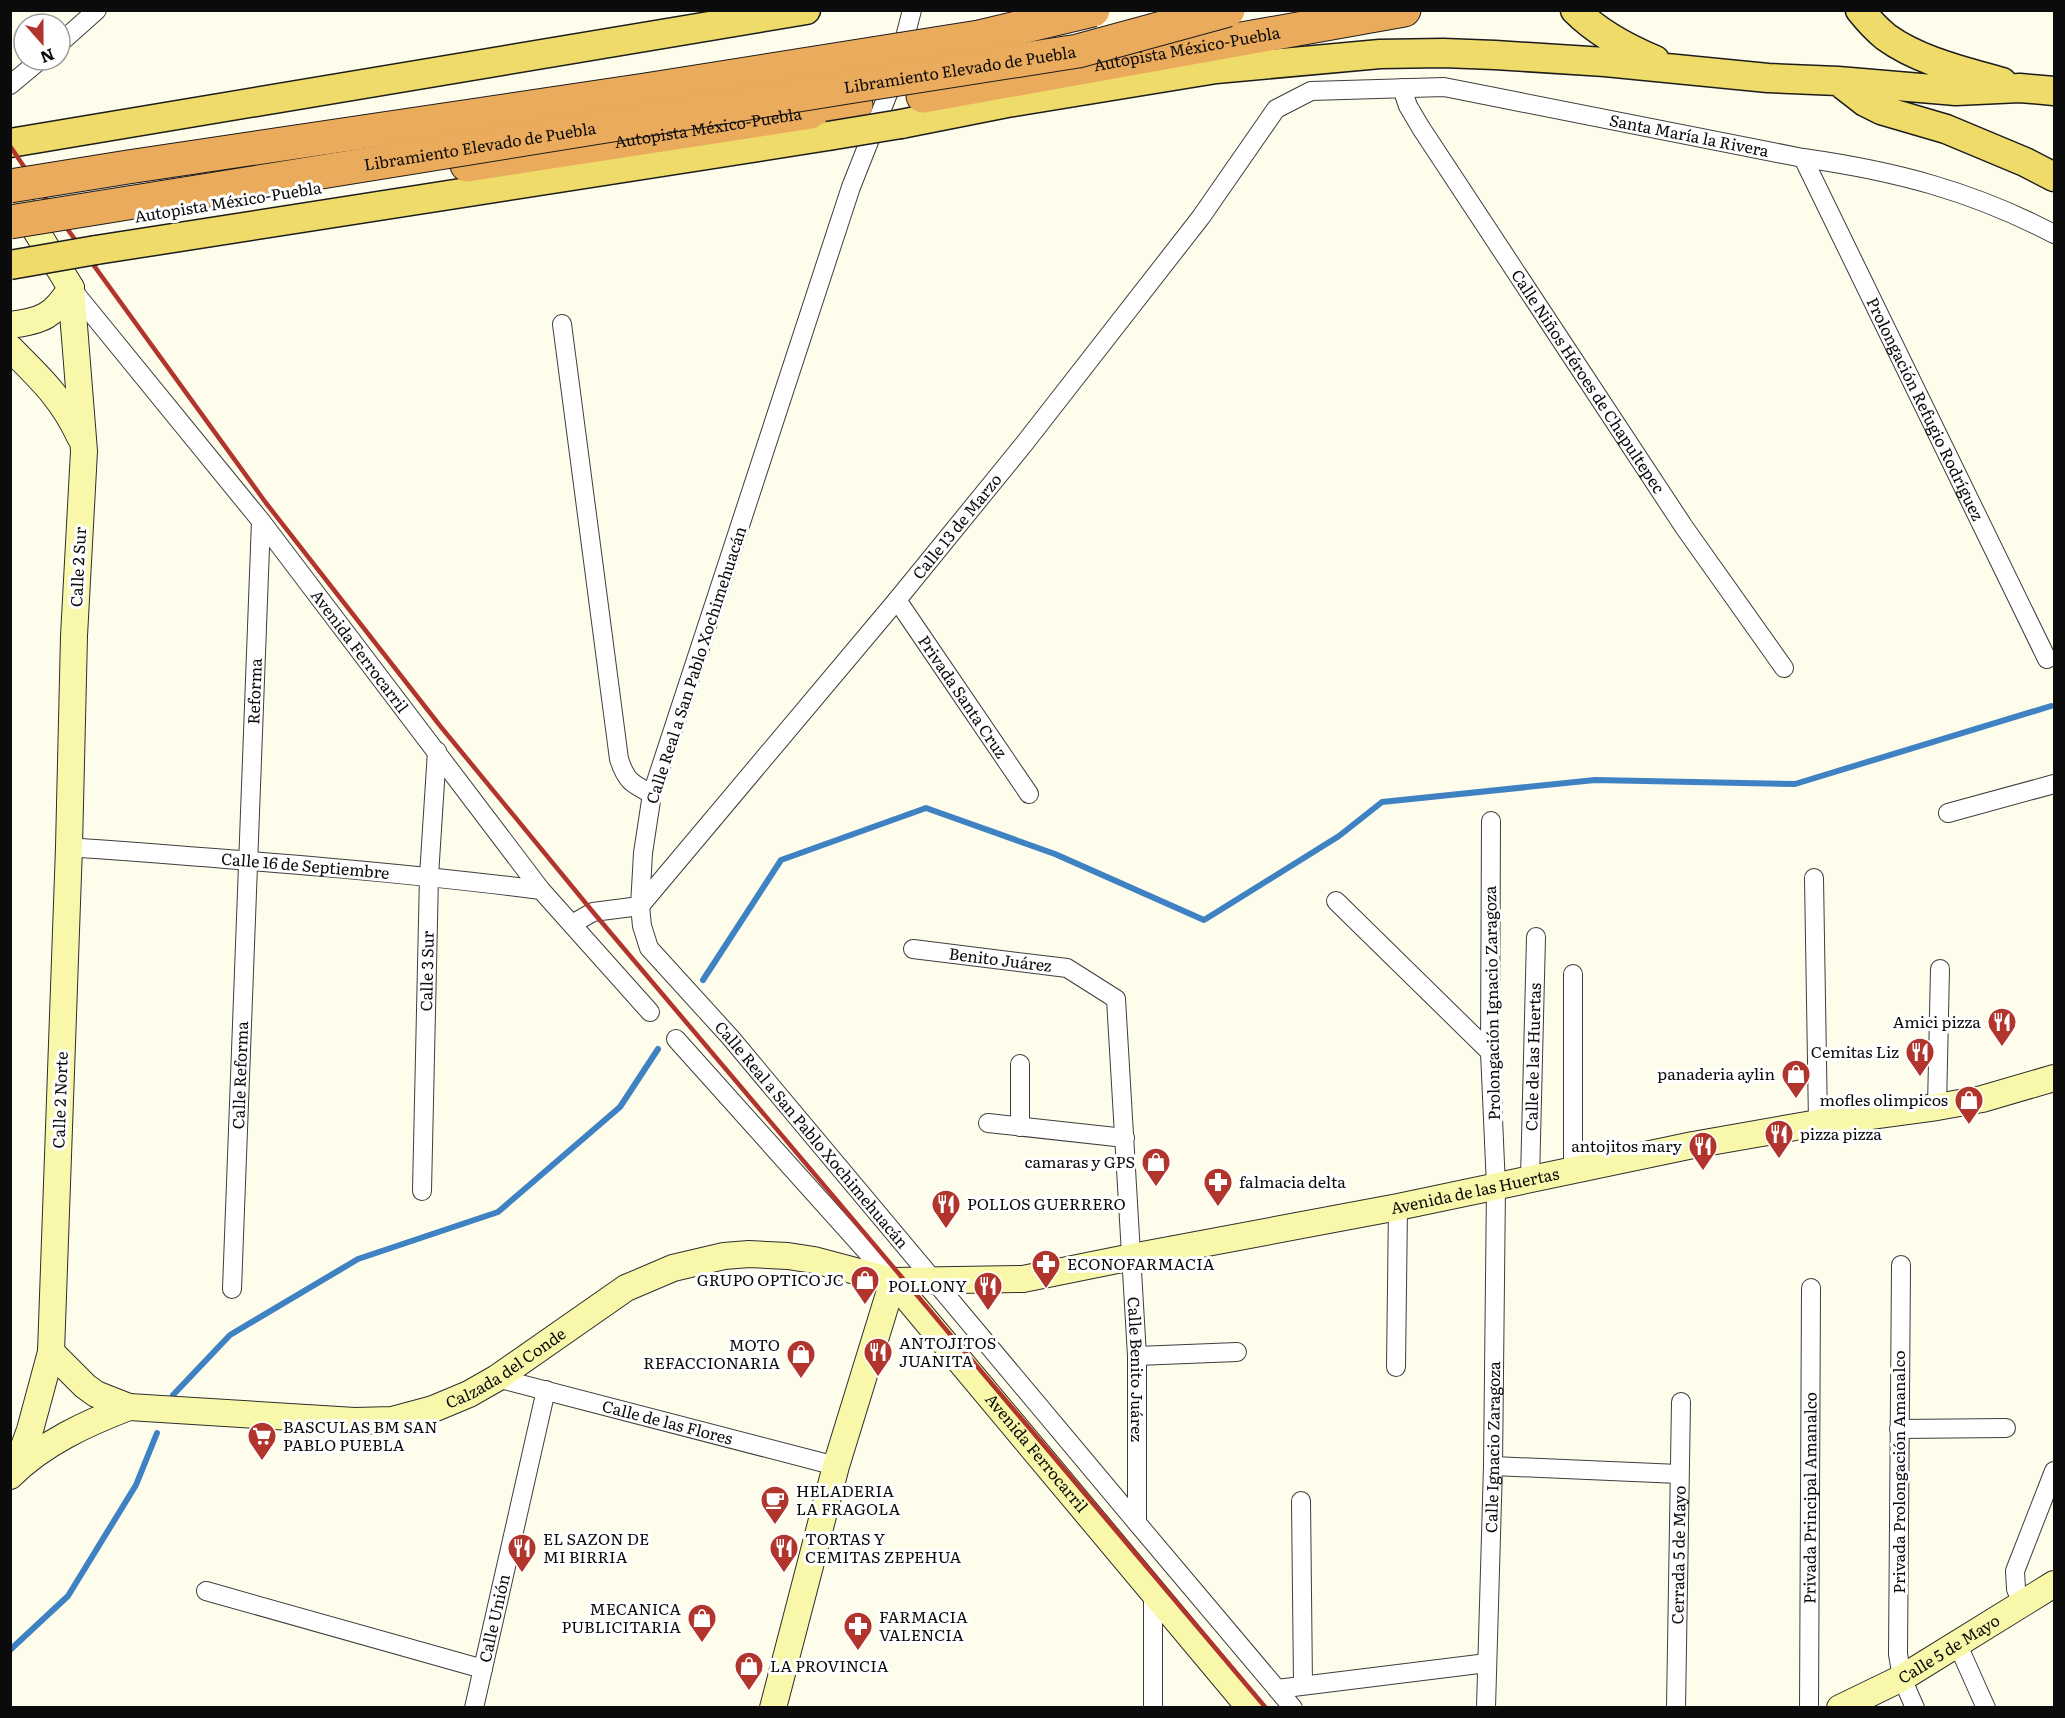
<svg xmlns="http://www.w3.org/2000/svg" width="2065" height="1718" font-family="Literata,serif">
  <rect width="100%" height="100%" fill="#fefceb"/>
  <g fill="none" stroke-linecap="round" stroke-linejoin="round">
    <path stroke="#3f82c3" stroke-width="6" d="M703,980L781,860L926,808L1055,854L1204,920L1339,836L1382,802L1595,780L1795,784L2051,706
      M173,1395L230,1335L358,1259L498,1212L620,1107L658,1049
      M10,1650L68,1596L136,1485L157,1433"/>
    <g stroke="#3e3e3e" stroke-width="20">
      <g id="street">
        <path id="s1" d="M912,10L895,76L851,187L652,794L643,853L640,906L642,926L649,948L730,1037L1137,1523L1293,1708"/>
        <path d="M60,43L97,10"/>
        <path d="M10,85L40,60"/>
        <path id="s2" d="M1402,88L1408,106L1421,128L1684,527L1784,668"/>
        <path id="s3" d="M1803,158L2047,659"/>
        <path id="s4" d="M71,288L261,521L541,890L650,1012"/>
        <path d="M562,324L619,759C626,781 632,784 652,794"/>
        <path id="s5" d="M897,600L1029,794"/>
        <path d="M1948,813L2054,784"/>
        <path id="s6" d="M69,847C227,859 384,870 541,890"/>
        <path d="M1814,878L1818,1123"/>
        <path d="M1336,901L1490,1052"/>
        <path id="s7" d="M572,924L593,912L640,906L897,600L1024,444L1201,217L1276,109L1311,91L1444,87L1803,158C1895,171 1972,191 2054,234"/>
        <path id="s8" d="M913,949L1067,968L1116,999L1137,1356V1523"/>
        <path d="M676,1039L893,1281"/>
        <path d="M1020,1064V1127"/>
        <path d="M1937,1107L1940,969"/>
        <path d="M988,1123L1125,1138"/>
        <path d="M1573,1170V974"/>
        <path id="s9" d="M1530,1179L1536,937"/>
        <path id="s10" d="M422,1191L429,876L437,751"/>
        <path d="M1901,1265L1898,1654L1902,1678L1915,1708"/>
        <path id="s11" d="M232,1289L261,521"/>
        <path d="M1137,1356L1237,1352"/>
        <path d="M1396,1367L1398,1207"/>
        <path id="s12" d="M497,1378L836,1466"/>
        <path d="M1899,1429L2006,1428"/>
        <path d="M1493,1466L1679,1474"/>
        <path d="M1301,1501L1303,1684"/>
        <path d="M206,1591L483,1669"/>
        <path d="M1153,1592V1708"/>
        <path d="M2022,1604L2016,1589L2015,1571L2054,1471"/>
        <path d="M1957,1643L1986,1708"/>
        <path d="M1277,1689L1487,1663"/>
        <path id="s13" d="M474,1708L546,1390"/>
        <path id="s14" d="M1486,1708L1493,1466L1496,1186L1490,1052L1491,821"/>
        <path id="s15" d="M1676,1708L1681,1402"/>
        <path id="s16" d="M1809,1708L1811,1288"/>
      </g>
    </g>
    <g stroke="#2d2d2d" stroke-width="28">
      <g id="secondary">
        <path d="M10,188L71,288L84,451L74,636L69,847L51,1352L30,1430L15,1471"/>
        <path d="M10,325C42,321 54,316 71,288"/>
        <path d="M10,348C40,378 62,398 80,437"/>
        <path id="s17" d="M893,1281L1250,1708"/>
        <path d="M51,1352L85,1386L96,1394L129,1407"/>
        <path id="s18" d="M10,1476C43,1443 87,1423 129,1407L355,1421L392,1420L433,1409L469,1394L497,1378L626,1288L673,1268L724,1256L749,1254L788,1256L814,1260L893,1281L1023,1279L1132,1257L1398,1207L1693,1145L1818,1123L1937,1107L1982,1099L2054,1078"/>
        <path d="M773,1708L836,1466L893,1281"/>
        <path id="s19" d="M1840,1708L1902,1678L2054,1584"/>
      </g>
    </g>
    <g stroke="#1c1c1c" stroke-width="31">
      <path id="primary" d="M1575,10C1598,33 1626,48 1655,60
        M1860,10C1868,20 1876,29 1886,37C1919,61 1964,71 2002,82
        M1838,81L1865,102L1881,110L1946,129L2025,162L2054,177
        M901,124L1007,103L1216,69L1380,54L1443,53L1495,55L1605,62L1768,78L1838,81L1956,91L2020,88L2054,91
        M10,143L806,10
        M96,250L828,136"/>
    </g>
    <g stroke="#1c1c1c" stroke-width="35">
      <g id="highway">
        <path id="s20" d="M923,96L1404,10"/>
        <path id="s21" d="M467,165L856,105"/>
      </g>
    </g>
    <use href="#street" stroke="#fff" stroke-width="18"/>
    <use href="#secondary" stroke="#f9f8aa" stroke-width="26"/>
    <use href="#primary" stroke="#efdb69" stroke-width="28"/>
    <use href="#highway" stroke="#eaab5c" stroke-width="33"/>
    <path stroke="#b1342d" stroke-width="4.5" d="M10,146L50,205L266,503L441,727L593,912L1266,1708"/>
    <g stroke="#1c1c1c" stroke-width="31" stroke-linecap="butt">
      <path id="primary-bridge" d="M828,136L901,124
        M10,265L96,250"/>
    </g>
    <g stroke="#1c1c1c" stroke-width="35" stroke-linecap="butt">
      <g id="highway-bridge">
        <path d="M10,186L128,167L645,90L979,37L1093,10"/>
        <path id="s22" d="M10,222L848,87L1078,51L1228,10"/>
      </g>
    </g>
    <use href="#primary-bridge" stroke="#efdb69" stroke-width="28"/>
    <use href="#highway-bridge" stroke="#eaab5c" stroke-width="33"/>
  </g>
  <defs>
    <g id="restaurant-pin" transform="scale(1.5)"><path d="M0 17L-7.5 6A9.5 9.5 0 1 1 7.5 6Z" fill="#b1342d" stroke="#fff"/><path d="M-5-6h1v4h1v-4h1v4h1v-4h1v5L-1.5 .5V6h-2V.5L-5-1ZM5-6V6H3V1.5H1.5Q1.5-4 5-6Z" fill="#fff"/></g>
    <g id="shop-pin" transform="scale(1.5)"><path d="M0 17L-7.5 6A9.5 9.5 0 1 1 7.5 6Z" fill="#b1342d" stroke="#fff"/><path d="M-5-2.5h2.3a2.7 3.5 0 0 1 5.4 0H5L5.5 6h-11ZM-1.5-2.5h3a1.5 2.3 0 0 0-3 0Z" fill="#fff"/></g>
    <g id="pharmacy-pin" transform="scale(1.5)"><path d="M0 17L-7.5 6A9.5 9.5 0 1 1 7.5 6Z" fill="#b1342d" stroke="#fff"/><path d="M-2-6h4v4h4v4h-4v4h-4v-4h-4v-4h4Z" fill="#fff"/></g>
    <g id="supermarket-pin" transform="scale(1.5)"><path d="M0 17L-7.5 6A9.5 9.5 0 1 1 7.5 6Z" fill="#b1342d" stroke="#fff"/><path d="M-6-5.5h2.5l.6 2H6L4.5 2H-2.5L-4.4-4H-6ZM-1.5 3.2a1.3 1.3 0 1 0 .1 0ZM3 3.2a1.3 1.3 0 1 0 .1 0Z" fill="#fff"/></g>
    <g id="cafe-pin" transform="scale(1.5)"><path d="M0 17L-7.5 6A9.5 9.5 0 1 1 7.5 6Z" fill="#b1342d" stroke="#fff"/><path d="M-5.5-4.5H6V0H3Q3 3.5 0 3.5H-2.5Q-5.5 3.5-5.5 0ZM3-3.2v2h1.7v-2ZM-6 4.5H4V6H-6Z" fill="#fff"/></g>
  </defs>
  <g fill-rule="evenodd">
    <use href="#restaurant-pin" x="2002" y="1022"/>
    <use href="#restaurant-pin" x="1920" y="1052"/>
    <use href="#shop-pin" x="1796" y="1074"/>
    <use href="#shop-pin" x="1969" y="1100"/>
    <use href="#restaurant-pin" x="1779" y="1134"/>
    <use href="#restaurant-pin" x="1703" y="1146"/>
    <use href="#shop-pin" x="1156" y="1162"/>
    <use href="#pharmacy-pin" x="1218" y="1182"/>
    <use href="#restaurant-pin" x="946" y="1204"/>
    <use href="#pharmacy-pin" x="1046" y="1264"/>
    <use href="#shop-pin" x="865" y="1280"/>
    <use href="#restaurant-pin" x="988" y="1286"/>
    <use href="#restaurant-pin" x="878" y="1352"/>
    <use href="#shop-pin" x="801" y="1354"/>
    <use href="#supermarket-pin" x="262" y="1436"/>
    <use href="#cafe-pin" x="775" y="1500"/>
    <use href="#restaurant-pin" x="522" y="1548"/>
    <use href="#restaurant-pin" x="784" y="1548"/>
    <use href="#shop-pin" x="702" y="1618"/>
    <use href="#pharmacy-pin" x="858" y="1626"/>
    <use href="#shop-pin" x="749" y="1666"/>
  </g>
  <g text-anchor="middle" stroke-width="6" stroke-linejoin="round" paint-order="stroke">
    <g font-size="16" fill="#0b0b0b" stroke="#fff">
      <text dy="6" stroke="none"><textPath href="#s20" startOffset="268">Autopista México-Puebla</textPath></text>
      <text dy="6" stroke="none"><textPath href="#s22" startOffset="962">Libramiento Elevado de Puebla</textPath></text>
      <text dy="6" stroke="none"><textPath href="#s21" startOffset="244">Autopista México-Puebla</textPath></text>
      <text dy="6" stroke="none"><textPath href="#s7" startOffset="1514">Santa María la Rivera</textPath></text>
      <text dy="6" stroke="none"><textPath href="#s22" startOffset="476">Libramiento Elevado de Puebla</textPath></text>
      <text transform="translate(228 202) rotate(-9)" y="6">Autopista México-Puebla</text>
      <text dy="6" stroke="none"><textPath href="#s2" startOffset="348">Calle Niños Héroes de Chapultepec</textPath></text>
      <text dy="6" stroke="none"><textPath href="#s3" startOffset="279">Prolongación Refugio Rodríguez</textPath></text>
      <text dy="6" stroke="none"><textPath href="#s7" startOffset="566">Calle 13 de Marzo</textPath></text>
      <text transform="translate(78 567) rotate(-87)" y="6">Calle 2 Sur</text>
      <text dy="6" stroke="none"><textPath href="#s4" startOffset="464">Avenida Ferrocarril</textPath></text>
      <text transform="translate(696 665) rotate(-72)" y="6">Calle Real a San Pablo Xochimehuacán</text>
      <text dy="6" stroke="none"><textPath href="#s11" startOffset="598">Reforma</textPath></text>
      <text dy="6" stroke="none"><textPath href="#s5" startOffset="117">Privada Santa Cruz</textPath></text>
      <text dy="6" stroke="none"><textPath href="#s6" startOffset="237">Calle 16 de Septiembre</textPath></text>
      <text dy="6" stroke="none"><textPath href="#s8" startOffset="88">Benito Juárez</textPath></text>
      <text dy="6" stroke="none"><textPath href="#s10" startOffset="220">Calle 3 Sur</textPath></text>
      <text transform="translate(1492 1003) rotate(-91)" y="6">Prolongación Ignacio Zaragoza</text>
      <text dy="6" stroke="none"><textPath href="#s9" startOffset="122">Calle de las Huertas</textPath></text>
      <text dy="6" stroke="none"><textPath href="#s11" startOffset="214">Calle Reforma</textPath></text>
      <text transform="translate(60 1100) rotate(-88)" y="6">Calle 2 Norte</text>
      <text dy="6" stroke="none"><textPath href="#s1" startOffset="1230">Calle Real a San Pablo Xochimehuacán</textPath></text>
      <text dy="6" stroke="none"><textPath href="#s18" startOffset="1539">Avenida de las Huertas</textPath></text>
      <text dy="6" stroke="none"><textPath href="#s18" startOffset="528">Calzada del Conde</textPath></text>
      <text dy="6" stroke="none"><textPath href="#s8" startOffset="584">Calle Benito Juárez</textPath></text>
      <text dy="6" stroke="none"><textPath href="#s12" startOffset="176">Calle de las Flores</textPath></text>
      <text dy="6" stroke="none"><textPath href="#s14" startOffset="261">Calle Ignacio Zaragoza</textPath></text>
      <text dy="6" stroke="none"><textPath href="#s17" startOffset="224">Avenida Ferrocarril</textPath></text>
      <text transform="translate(1899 1472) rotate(-90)" y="6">Privada Prolongación Amanalco</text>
      <text dy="6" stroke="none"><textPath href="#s16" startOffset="210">Privada Principal Amanalco</textPath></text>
      <text dy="6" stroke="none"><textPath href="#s15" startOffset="153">Cerrada 5 de Mayo</textPath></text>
      <text dy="6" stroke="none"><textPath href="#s13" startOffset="92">Calle Unión</textPath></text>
      <text dy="6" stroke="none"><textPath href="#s19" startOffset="124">Calle 5 de Mayo</textPath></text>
    </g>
    <g font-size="16" fill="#0b0b0b" stroke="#fff" text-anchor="start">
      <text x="1981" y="1028" text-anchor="end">Amici pizza</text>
      <text x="1899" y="1058" text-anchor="end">Cemitas Liz</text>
      <text x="1775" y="1080" text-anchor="end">panaderia aylin</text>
      <text x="1948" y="1106" text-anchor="end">mofles olimpicos</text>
      <text x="1800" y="1140">pizza pizza</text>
      <text x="1682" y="1152" text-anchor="end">antojitos mary</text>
      <text x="1135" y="1168" text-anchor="end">camaras y GPS</text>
      <text x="1239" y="1188">falmacia delta</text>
      <text x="967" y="1210">POLLOS GUERRERO</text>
      <text x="1067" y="1270">ECONOFARMACIA</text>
      <text x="844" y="1286" text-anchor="end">GRUPO OPTICO JC</text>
      <text x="967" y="1292" text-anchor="end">POLLONY</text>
      <text x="899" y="1349">ANTOJITOS<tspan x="899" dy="18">JUANITA</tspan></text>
      <text x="780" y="1351" text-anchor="end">MOTO<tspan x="780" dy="18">REFACCIONARIA</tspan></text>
      <text x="283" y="1433">BASCULAS BM SAN<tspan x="283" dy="18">PABLO PUEBLA</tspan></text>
      <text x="796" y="1497">HELADERIA<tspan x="796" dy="18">LA FRAGOLA</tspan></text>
      <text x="543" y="1545">EL SAZON DE<tspan x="543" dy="18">MI BIRRIA</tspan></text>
      <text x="805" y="1545">TORTAS Y<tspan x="805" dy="18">CEMITAS ZEPEHUA</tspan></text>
      <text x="681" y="1615" text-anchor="end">MECANICA<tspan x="681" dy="18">PUBLICITARIA</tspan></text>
      <text x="879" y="1623">FARMACIA<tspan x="879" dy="18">VALENCIA</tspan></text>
      <text x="770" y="1672">LA PROVINCIA</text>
    </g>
  </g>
  <rect width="2065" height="1718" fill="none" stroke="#0b0b0b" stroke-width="24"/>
  <g transform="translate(42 42) rotate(159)"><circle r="28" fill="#ffffff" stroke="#9d9d9d" stroke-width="1.5"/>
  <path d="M0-4.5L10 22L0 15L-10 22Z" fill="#b1342d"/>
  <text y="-9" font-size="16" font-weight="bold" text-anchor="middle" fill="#0b0b0b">N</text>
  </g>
</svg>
